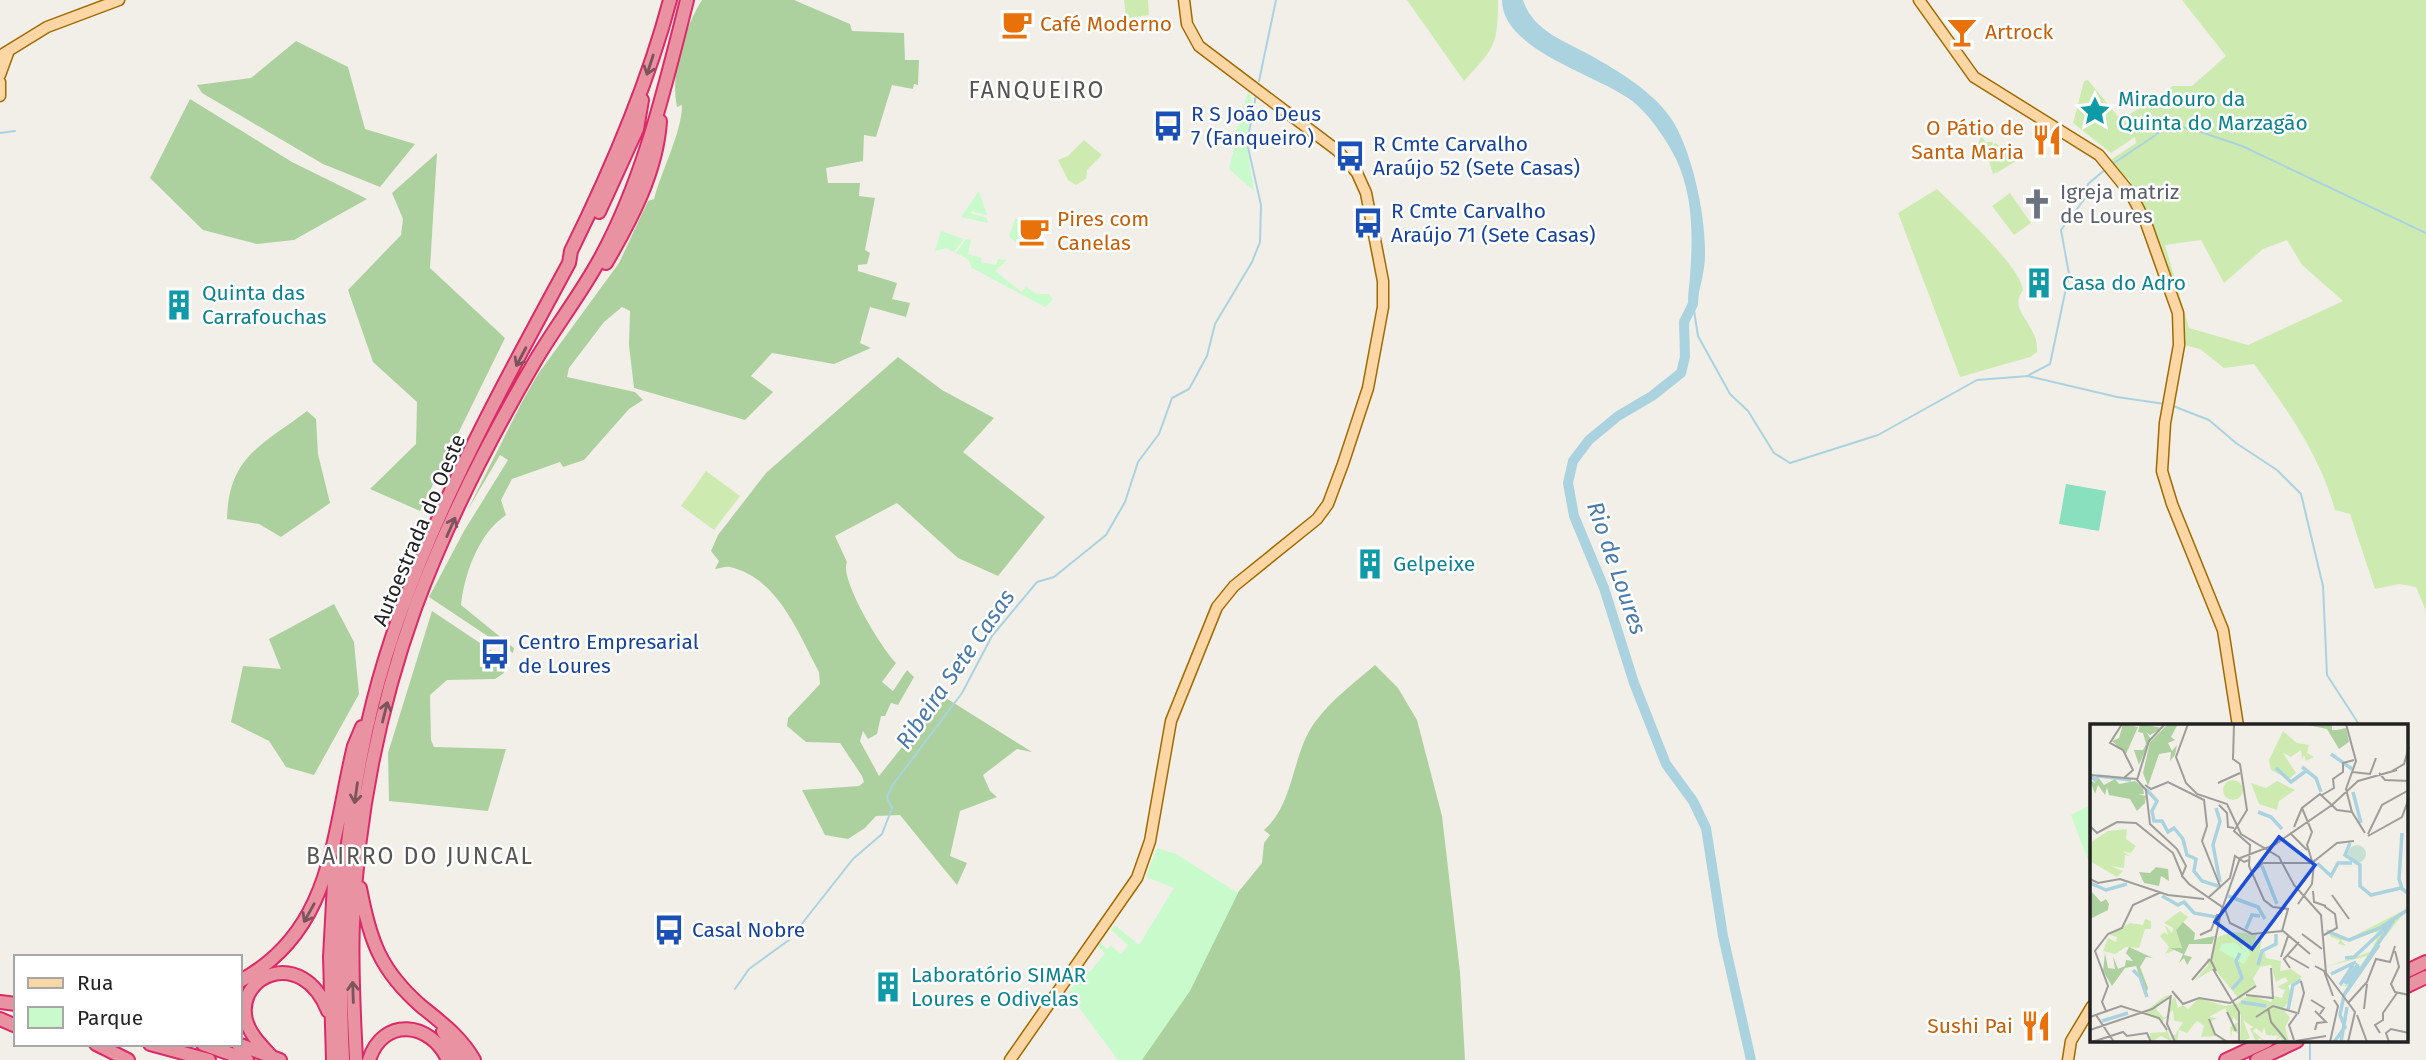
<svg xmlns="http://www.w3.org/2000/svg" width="2426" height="1060" font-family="'Fira Sans',sans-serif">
  <rect width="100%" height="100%" fill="#f2efe9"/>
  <path fill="#cdebb0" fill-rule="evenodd" d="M1124,0H1148L1149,15L1126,18Z
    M1407,0H1498C1498,46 1495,47 1464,81Z
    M2182,0H2426V611L2416,587L2399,584L2375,589L2350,514L2335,510C2320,456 2287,409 2254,364L2224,368L2200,349L2184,345L2154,232L2129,179L2121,176L2109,161L2136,143L2135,137L2111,153L2073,123L2084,81L2088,80L2121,120L2173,86H2192L2226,56ZM2201,240L2224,283L2263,249L2287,240L2302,265L2343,301L2248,345L2189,328L2165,245Z
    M1981,136L1986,142H1993L1992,146L1995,143L2000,146L1998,152L2001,147L2007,150L2006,154L2009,151L2014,154L2013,158L2016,155L2021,158L1995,174L1997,171L1993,174L1987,155L1978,144Z
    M1084,140L1102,155L1087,170L1086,179L1076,185L1068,180L1058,160L1068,156Z
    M1937,189C1956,208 2020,265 2023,290C2007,312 2039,323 2037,352L2030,357L1960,377L1898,213Z
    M2010,193L2031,223L2014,235L1992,206Z
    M706,471L740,496L714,530L681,506Z"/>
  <path fill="#add19e" d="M702,0H794L850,24L852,31L904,33L905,60H919L918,85L914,84L913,89L892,85L876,137L864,135L863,161L826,168L828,183H860L859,196L875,198L865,250L870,253L867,264L858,265V271L897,283L892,299L910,303L906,317L870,307L860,343L871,348L834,364L772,353L751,376L773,392L745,420L634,388L629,345L630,311L622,307L604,322L569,368L567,377L635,392L643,400L629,409L584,460L563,467L560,462L512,479L501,500L506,515C479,533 464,574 461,605L514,648L513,653L429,597L464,531L508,460L500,455L467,511L522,402L538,374L619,263L648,201L654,199C662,169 682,132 682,105L677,107C670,73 684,29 702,0Z
    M296,41L348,67L365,129L415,144L380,187L323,164L202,93L197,85L251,78Z
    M190,99L292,162L367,199L294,240L257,244L203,230L150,178Z
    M437,153L430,268L505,338L420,511L370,489L416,444L417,402L373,362L348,290L401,235L403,219L392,193Z
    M898,357L942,390L994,418L963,452L1045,517L998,576L958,558L897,503L835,536L847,562C839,579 882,649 896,663L882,682L893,691L907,670L914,677L898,705L891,703L885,716H881L877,734L868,739L863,731L860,741L879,776L922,722V712L928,707L934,712L946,698L1032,752L1017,749L983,775L990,791L997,797L960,811L950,856L967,863L957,885L900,815L876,816L865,828L848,839L825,835L802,790L859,786L864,782L862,776L840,743L806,742L787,726L788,718L820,684L819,672C798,633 778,578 730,567C725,566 720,569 715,569L719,561L711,551L718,535L766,473Z
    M307,411L316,419L318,454L330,503L281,537L259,524L227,519C229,456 261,446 307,411Z
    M334,604L354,642L359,694L314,775L286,767L269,741L231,722L243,666L281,669L269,639Z
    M432,611L498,655L504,673L495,679L447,680L430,695L431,740L434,747L506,749L488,811L389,801L388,753Z
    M1375,665L1398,688L1417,720L1442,816L1460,972L1465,1060H1121L1159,989L1262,863L1264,843L1270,835L1264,830C1295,803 1291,755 1315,722C1331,700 1355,682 1375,665Z"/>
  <path fill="#c8facc" d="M1249,89L1252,103L1246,142L1254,191L1229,169L1234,148L1230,141L1241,121L1240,117Z
    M979,191L987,215L974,212V210L970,213L987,218L988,223L961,217Z
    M1016,217L1030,230L1018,245L1009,236Z
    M941,231L964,239L954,252L946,248L935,251Z
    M966,239L971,240L968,254L982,258L981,262L996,265L998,259L1007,260L995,271L1022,292L1026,287L1037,294H1049L1053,300L1045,307L972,268L968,259L956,253Z
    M2092,804V871L2071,815Z
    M1157,848L1176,854L1238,893L1190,991L1142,1060H1118L1068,993L1086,969L1090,972L1105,953L1096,945L1099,942L1107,949L1111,946L1121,954L1128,945L1111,930L1115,925L1139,945L1174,888L1146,877Z"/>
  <path fill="#88e0be" d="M2066,484L2106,491L2099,531L2059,524Z"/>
  <path fill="#aad3df" d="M1502,0H1523C1533,31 1564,41 1590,55C1618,71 1651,90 1670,117C1692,148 1706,217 1705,255C1705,270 1700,287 1697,302L1688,301C1692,253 1697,204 1676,159C1666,139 1649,114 1631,100C1596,74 1502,50 1502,0Z"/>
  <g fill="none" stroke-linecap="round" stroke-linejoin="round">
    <path stroke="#aad3df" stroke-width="2" d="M1259,81L1276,0
      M0,133L15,131
      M2111,165L2163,130L2175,126L2195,130L2242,146L2426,233
      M1693,304L1698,336L1730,394L1748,411L1774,453L1790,463L1878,435L1977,380L2028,376L2117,397L2165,404
      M2029,375L2050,364L2069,274L2061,230L2086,197L2088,184L2107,168
      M2173,406L2209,420L2236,443L2277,470L2301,494L2323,586L2327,675L2360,726
      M735,989L749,969L789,940L853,859L882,834L892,808L887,798L892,786L962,693L992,636L1037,582L1054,577L1106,535L1125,502L1138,462L1159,434L1172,398L1189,389L1207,356L1215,324L1252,262L1260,242L1261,205L1247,143L1256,95
      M2310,1060V1041"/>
    <path stroke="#aad3df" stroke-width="10" d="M1694,287L1693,304L1684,322L1685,357L1681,373L1652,396L1618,416L1589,440L1573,461L1568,483L1574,516L1604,588L1634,683L1666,764L1693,801L1706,828L1723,936L1751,1060"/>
    <g stroke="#a06b00" stroke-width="13">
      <path id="major" d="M1919,0L1974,77L2099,155L2131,194L2146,223L2178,313L2179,345L2165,423L2162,471L2172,504L2223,630L2238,726
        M0,56L47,27L119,0
        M0,75L8,53
        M0,82V96
        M1010,1060L1137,878L1150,841L1171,721L1217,607L1234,586L1317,519L1328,504L1343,464L1368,388L1383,307V281L1366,193L1357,173L1338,151L1199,46L1187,24L1184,0
        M2068,1060L2071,1041L2092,1006"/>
    </g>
    <g stroke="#dc2a67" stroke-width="16">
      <path id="highway" d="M599,212L637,129L642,100
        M606,263C631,220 657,171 660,121
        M360,888C370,941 380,970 421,1006C442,1023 461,1037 474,1060
        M2407,971L2426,962
        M240,981C333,931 332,836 354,746L362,727
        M2407,986L2426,977
        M0,1002L16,1004
        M0,1019L16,1026
        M443,1031L461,1060
        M96,1044L128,1060
        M150,1044L209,1060
        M203,1044L247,1060
        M238,1044L280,1060
        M271,1056C261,1045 250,1035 246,1020C235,975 302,946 328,1011
        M333,1060L330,957L335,865
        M343,1060C337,940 343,819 373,702C412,548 494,402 569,263L571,251C611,170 647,87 670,0
        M356,1060C354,1015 351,969 353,924C357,818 379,708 415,608C446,524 489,440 534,363C555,327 581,294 601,257C644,178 665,87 687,0
        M369,1060C383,1016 431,1022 448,1060
        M2226,1060L2267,1041
        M2257,1060L2297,1041"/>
    </g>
    <use href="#major" stroke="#fcd6a4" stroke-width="10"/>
    <use href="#highway" stroke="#e892a2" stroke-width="12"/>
  </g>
  <defs><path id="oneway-shaft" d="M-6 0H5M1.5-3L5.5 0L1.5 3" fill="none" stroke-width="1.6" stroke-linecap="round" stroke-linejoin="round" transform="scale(1.75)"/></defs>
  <g stroke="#7b545c">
    <use href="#oneway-shaft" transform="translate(650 65) rotate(108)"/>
    <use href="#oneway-shaft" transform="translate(521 357) rotate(118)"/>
    <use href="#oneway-shaft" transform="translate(451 527) rotate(-66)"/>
    <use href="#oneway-shaft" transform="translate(385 712) rotate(-76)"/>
    <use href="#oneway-shaft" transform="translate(356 793) rotate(98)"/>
    <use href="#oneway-shaft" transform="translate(309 913) rotate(119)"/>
    <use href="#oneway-shaft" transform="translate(353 992) rotate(-92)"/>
  </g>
  <defs>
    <g id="cafe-bare" transform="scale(2.415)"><path d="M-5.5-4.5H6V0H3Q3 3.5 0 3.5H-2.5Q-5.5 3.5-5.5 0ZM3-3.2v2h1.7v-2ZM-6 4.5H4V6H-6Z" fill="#e8710a" stroke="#fff" stroke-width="2.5" paint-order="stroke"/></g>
    <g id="bar-bare" transform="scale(2.415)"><path d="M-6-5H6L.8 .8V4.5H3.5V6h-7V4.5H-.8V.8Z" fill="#e8710a" stroke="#fff" stroke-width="2.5" paint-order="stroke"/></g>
    <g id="sight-bare" transform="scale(2.415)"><path d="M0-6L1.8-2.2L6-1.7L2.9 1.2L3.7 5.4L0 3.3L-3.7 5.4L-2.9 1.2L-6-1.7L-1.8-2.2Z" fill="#0f9aa8" stroke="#fff" stroke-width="2.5" paint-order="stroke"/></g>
    <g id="bus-bare" transform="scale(2.415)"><path d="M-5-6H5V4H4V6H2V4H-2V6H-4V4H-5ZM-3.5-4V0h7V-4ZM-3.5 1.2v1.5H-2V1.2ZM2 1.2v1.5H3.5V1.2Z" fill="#1a4fb4" stroke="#fff" stroke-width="2.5" paint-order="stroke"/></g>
    <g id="restaurant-bare" transform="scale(2.415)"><path d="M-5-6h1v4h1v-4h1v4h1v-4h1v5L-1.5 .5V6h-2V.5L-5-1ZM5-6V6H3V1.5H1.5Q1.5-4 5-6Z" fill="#e8710a" stroke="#fff" stroke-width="2.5" paint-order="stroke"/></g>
    <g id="church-bare" transform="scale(2.415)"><path d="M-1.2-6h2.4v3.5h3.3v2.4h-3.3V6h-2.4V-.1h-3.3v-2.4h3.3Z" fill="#6b7280" stroke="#fff" stroke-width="2.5" paint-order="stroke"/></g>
    <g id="building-bare" transform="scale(2.415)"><path d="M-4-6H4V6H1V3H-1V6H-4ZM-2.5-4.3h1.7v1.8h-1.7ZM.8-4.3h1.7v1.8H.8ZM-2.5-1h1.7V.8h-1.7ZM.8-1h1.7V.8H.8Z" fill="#0f9aa8" stroke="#fff" stroke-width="2.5" paint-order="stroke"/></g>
  </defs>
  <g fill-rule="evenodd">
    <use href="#cafe-bare" x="1017" y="24"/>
    <use href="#bar-bare" x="1962" y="32"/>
    <use href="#sight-bare" x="2095" y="111"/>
    <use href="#bus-bare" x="1168" y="126"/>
    <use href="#restaurant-bare" x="2047" y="140"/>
    <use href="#bus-bare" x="1350" y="156"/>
    <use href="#church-bare" x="2037" y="204"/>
    <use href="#bus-bare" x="1368" y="223"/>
    <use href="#cafe-bare" x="1034" y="231"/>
    <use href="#building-bare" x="2039" y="283"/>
    <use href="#building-bare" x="179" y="305"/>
    <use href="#building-bare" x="1370" y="564"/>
    <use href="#bus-bare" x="495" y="654"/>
    <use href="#bus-bare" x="669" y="930"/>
    <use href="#building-bare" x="888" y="987"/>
    <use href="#restaurant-bare" x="2036" y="1026"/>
  </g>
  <g text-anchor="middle" stroke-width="5" stroke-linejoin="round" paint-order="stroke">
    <g font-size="21" fill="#c56008" stroke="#fff" text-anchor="start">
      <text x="1040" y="31">Café Moderno</text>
      <text x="1985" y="39">Artrock</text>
      <text x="2024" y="135" text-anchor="end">O Pátio de<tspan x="2024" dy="24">Santa Maria</tspan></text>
      <text x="1057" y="226">Pires com<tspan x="1057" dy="24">Canelas</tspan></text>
      <text x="2013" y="1033" text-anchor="end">Sushi Pai</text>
    </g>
    <g font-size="21" fill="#0d838f" stroke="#fff" text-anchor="start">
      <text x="2118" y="106">Miradouro da<tspan x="2118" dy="24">Quinta do Marzagão</tspan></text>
      <text x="2062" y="290">Casa do Adro</text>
      <text x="202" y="300">Quinta das<tspan x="202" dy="24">Carrafouchas</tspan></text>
      <text x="1393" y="571">Gelpeixe</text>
      <text x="911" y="982">Laboratório SIMAR<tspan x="911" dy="24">Loures e Odivelas</tspan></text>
    </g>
    <g font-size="21" fill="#164399" stroke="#fff" text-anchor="start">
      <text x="1191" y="121">R S João Deus<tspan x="1191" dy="24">7 (Fanqueiro)</tspan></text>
      <text x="1373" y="151">R Cmte Carvalho<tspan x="1373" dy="24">Araújo 52 (Sete Casas)</tspan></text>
      <text x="1391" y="218">R Cmte Carvalho<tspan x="1391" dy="24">Araújo 71 (Sete Casas)</tspan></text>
      <text x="518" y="649">Centro Empresarial<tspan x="518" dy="24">de Loures</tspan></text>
      <text x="692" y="937">Casal Nobre</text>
    </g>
    <g font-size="21" fill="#5b616d" stroke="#fff" text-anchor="start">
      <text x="2060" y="199">Igreja matriz<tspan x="2060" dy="24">de Loures</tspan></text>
    </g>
    <g font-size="21" fill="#222" stroke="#fff">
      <text transform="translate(419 530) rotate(-67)" y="7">Autoestrada do Oeste</text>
    </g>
    <g font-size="23" letter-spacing="2" fill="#555" stroke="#fff">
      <text x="1037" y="98">FANQUEIRO</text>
      <text x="420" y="864">BAIRRO DO JUNCAL</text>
    </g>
    <g font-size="23" font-style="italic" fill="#4a7aab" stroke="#fff">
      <text transform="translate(1617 568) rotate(71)" y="8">Rio de Loures</text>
      <text transform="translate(955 669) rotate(-55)" y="8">Ribeira Sete Casas</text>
    </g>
  </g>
  <g transform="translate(2090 724)">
    <rect width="318" height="318" fill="#f2efe9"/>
    <path d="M193,7L207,19L219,21L217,29L224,33L216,37L214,31L212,36L211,26L201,33L193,29L206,49L199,55L181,46L179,36ZM133 66a10 10 0 1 1 20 0a10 10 0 1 1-20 0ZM187,57L205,66L189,77L187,86L169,80L161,59L176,64ZM37,105L36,115L46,122L41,129L32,127L40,132L35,131L34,144L20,142L33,147L27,153L0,137V119L18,107ZM318,184L279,233L255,270L257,262L248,261H257L277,232L235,243L280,228L289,211L284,207L260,217L251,216L256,222L248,220L250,216L241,213L236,205L258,215ZM90,187L98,193L86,206L92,223L75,230L79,223L70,212L74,208L78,211L75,201L82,209L83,204L74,199ZM55,195L61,197V205H55L49,224L36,223L25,230L13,227L18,214L26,218L27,213L20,211L40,199L53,201ZM143,208L167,210L165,217H172L169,229L174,225L176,234L191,237L190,247L201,245L212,253L198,262L203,272L193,285L200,294L195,303L199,318H192L191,313L184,318L189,312L176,311L174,303L172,309L166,304L163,307L176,318L169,314L166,318L160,305L163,303L153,296L160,314L150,318L151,292L149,287V309L142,307L141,315L140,303L148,298L143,293L142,299L135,284L119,293L127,294L120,298L126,312L111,313L114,302L107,297L97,309L89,306L87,318L80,311H85L93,298L84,297L83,286L78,291L82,298L78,293L73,296L82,318L71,312L61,318L60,309L76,308L74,298L50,288L61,285L69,281L66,285L74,294L79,289L80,273L64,283L58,285L75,272L81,271V278L85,272L88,284L93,281L98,285L109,274L134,282L146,280L159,271L181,278L184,272L192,274L195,266L187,263L198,257L195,253L186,258L181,241L170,243L163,255L166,261L150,276L122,242L124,245L105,256L118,241L117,234L121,236L127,213ZM145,219L151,225L154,220L160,230L153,239L148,233L138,231L148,230V225L129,226L133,220Z" fill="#cdebb0" fill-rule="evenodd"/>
    <path d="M33,0L48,3L36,30L22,17L29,14ZM50,0L73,4L60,11L56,8L61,15L49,41L44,26H53L56,20L53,9L48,8ZM78,0H88L81,13L85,16L78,19L82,27L87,21L85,31L80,37L81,28L69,30L58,62L53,49L60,18ZM213,0H242V6H247L256,4L259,18L249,25L237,5ZM8,53L14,61L25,55L29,60L45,57L53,63L54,70H48L56,72L55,79L47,87L40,75L19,71L17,63L15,71L8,61L5,70L0,56L5,59ZM66,143L78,145L79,157L71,152L69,162L54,159L49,148L60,149ZM1,167L11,178L16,175L19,180L18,186L0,195ZM93,198L105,209L104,216L125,212L122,220H99L94,231L102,233L97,241L94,234L89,239L93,230L80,224H92L86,206ZM39,223L63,234L56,233L50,243L58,264L56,270L46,242L35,244L22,262L13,247L15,229L18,244L25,245L23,232L28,245L35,242L36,236L43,237L36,229Z" fill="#add19e"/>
    <path d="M258 130a9 9 0 1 1 18 0a9 9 0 1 1-18 0Z" fill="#c6e0d4"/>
    <path d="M146,219L151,225L153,220L160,229L154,240L129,226L132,220Z" fill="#c8facc"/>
    <path fill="none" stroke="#aad3df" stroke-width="3.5" d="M241,30L262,45M212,43L226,54L231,68M186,44L201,58L216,47M1,52L5,56L9,52L41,56M56,65L67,77L62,87L64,97H72L78,108L84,104L93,115L97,131L106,135L104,147L112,157L131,163M263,68L271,99M126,84L130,97L123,121L130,158M168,88L181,93L192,105M312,109L309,155L312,164M260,119L255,131L270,141V162L281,171L311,164L319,170M227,139L241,152L248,139H262M172,142L187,180M0,159L16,166L37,160M72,172L88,181L94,178L104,189L126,193M138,172L168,183L175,195M156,205L162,191L170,192M237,207L259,216L290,204L319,185M255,234L264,233L304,196M168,241L172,227L186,220V210M43,246L50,253L57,273M241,250L266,238M255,260L268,240M258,260L269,242M250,261L263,241M142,265L152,254L146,237L150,229M257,267L289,221M151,278L176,282M198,286L203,261L211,256M12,297L38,289M244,318L255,303L250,291L254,271L303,197M251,318L257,283"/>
    <path fill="none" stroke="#9f9d99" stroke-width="2" d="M32,0L20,19L33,26L43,46L34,54M75,0L59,17L47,56L56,66L60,100L87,125L96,142L92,152L99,160L135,185L140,199L162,210L193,207M98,0L86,33L96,59L107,70L137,80L151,110L189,133L204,161L231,191L236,249L265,288L258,318M144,0L143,35L150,40L157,86L144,107L160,121L159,142L174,176L183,183L199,185M256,0L266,37L256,65L262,88L275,109M302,47L314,40L319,23M262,48L280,50L286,34M289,49L295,56L319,57M0,51L47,55M128,59L150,49M55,61L61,65L78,58L114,76L117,102L112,117L130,162M232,71L244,64L243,55L253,48V39L264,36M129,81L137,89L138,103L144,104M212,84L222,108L217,121L222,137M0,102L7,109L27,98L46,99L83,129L92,151M204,103L212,84L230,70L247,86L262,88M200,109L217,126M278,110L292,81L319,66M278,112L312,93L319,74M225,136L222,139L247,119L264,117M162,149L173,139H222M0,155L8,159L30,155L78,171L114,175M223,167L224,178L236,182M242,171L259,195M119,173L140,154L145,132L154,138L159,136M208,180L222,160L224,139M192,206L220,230M192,207L198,185M212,210L232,225M110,211L121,206L127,191L131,192M232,212L247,204L245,190L234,182M305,227L309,243L301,260L305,268L319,271M198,232L219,244M191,233L198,212M225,242L234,247L243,272M200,244L194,235L209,218M123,245L149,288V318M126,247L121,237L131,188L150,134L184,121L242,81L268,57L307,46M102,256L120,235M82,267L93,280L109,274L140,279L166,262M81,271L77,300L85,318M156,271L183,274L181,244M221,276L234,284L230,290M258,279L277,258L286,235L300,238L305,222M178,284L181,298L196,316M274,285L277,260M16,287L12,278L18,262L5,227L18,210L32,204L43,181L69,169M137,288L146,307M208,290L214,269L211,257M6,291L24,318M267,291L277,318M0,293L31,282L69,294L77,306M166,293L183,282L207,289M119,295L125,310L136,317M0,306L62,285L80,273M225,306L227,299L236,298L225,287M290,309L285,301L293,296V289L307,269M204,316L199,301L207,290M206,317L236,312M2,318L33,308L37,312L57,309L61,318M240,318L248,282L244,276M299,318L296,309L301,305L319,309"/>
    <path fill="#1d4ed8" fill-opacity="0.15" stroke="#1d4ed8" stroke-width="3.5" d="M189,113L225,141L162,225L125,198Z"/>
    <rect width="318" height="318" fill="none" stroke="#222" stroke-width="3.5"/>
  </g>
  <rect x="14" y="955" width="228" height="91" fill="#ffffff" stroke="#a7a7a7" stroke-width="2"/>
  <rect x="28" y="978" width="35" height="10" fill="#fcd6a4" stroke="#a7a7a7" stroke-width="2"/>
  <text x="77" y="990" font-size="21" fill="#222222">Rua</text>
  <rect x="28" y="1007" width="35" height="21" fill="#c8facc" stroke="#a7a7a7" stroke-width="2"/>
  <text x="77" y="1025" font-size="21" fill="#222222">Parque</text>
</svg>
